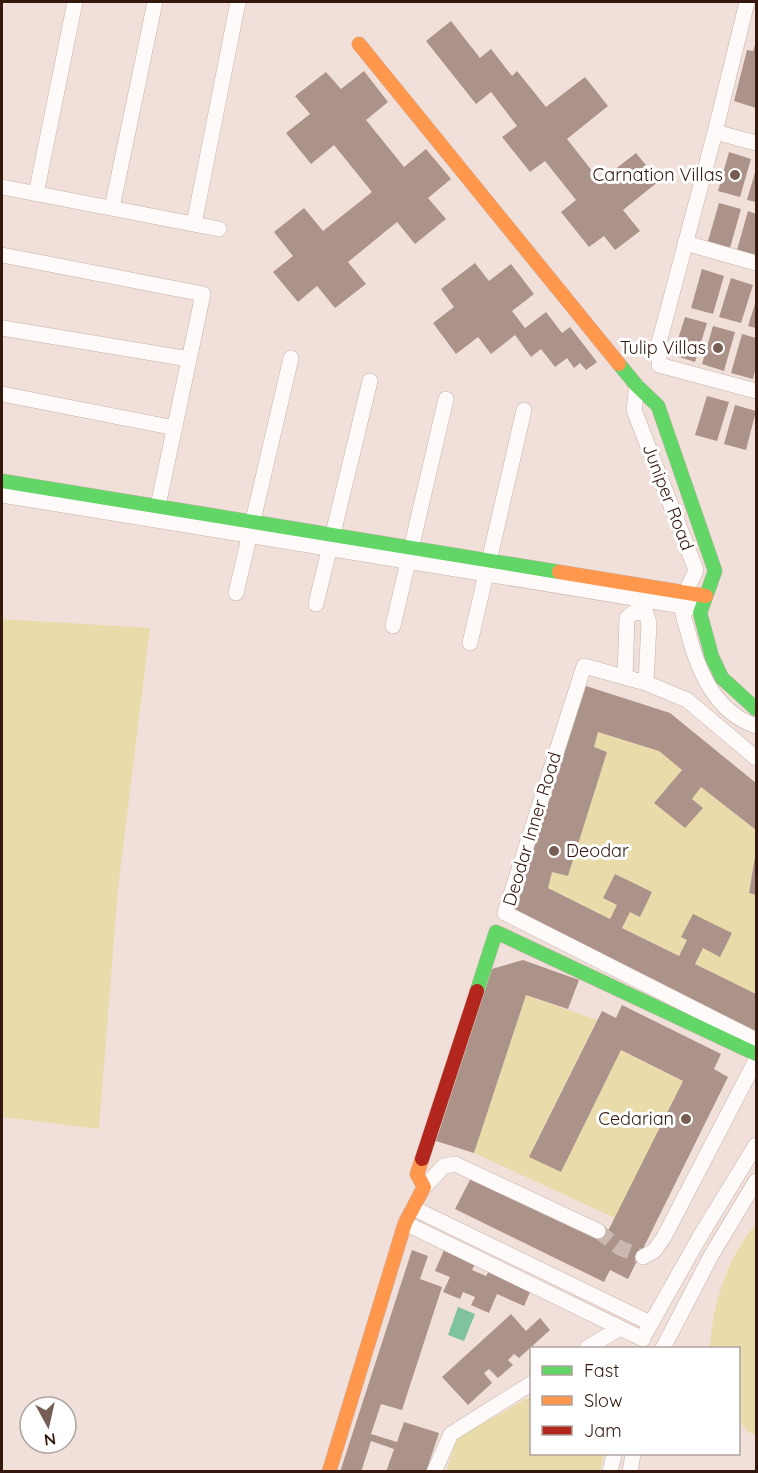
<svg xmlns="http://www.w3.org/2000/svg" width="758" height="1473" font-family="Quicksand,sans-serif">
  <rect width="100%" height="100%" fill="#f1dfd9"/>
  <path fill="#eadbab" d="M2,619L150,628L118,889L99,1129L2,1117Z
    M598,732L659,751L682,770L654,803L685,828L703,808L692,799L701,787L756,830V851L749,893L756,895V994L695,964L703,948L720,956L682,937L687,940L679,956L622,928L630,912L640,917L652,892L615,874L603,898L617,905L610,919L548,888L552,872L568,875L607,752L594,747Z
    M526,995L597,1020L529,1157L561,1172L621,1050L683,1081L615,1218L474,1153Z
    M756,1224V1435L748,1432L739,1420L738,1348H710C712,1305 727,1258 756,1224Z
    M531,1396L532,1454H604L600,1471L446,1472L457,1438Z"/>
  <path fill="#7ec29e" d="M458,1307L475,1314L464,1341L448,1335Z"/>
  <path fill="#ac938a" d="M451,21L480,58L491,49L512,76L517,71L546,107L585,77L608,106L567,139L600,181L636,153L659,181L623,210L640,231L615,250L604,236L589,247L561,212L576,200L545,161L530,172L502,137L517,126L491,92L476,104L426,41Z
    M756,42V108L734,101L747,50L753,51Z
    M364,71L388,102L366,120L404,167L426,149L451,179L428,198L446,219L415,244L397,222L348,262L366,284L335,308L317,286L298,302L273,272L293,256L274,232L304,208L323,231L372,192L334,145L311,164L286,133L310,114L295,96L326,72L341,89Z
    M729,152L751,159L740,197L718,191Z
    M756,169V202L747,200Z
    M719,203L741,209L730,248L708,241Z
    M748,211L756,214V256L737,250Z
    M475,263L489,281L511,264L534,294L512,311L525,328L546,312L562,333L570,327L597,362L586,370L580,363L574,368L567,358L555,367L541,349L531,357L515,335L491,354L478,337L456,354L433,323L454,307L441,289Z
    M702,269L724,276L713,314L691,308Z
    M731,278L753,285L741,323L719,317Z
    M756,301V328L748,326Z
    M685,317L707,323L695,362L673,355Z
    M713,326L735,332L724,371L702,364Z
    M742,334L756,338V367L753,379L731,373Z
    M707,396L729,402L717,441L695,435Z
    M735,405L756,411L746,450L724,444Z
    M586,686L670,713L756,783V830L701,787L692,799L703,808L685,828L654,803L682,770L659,751L598,732L594,747L607,752L568,876L552,872L548,888L610,919L617,905L603,898L615,874L652,892L640,917L630,912L622,928L679,956L687,940L681,937L693,914L732,933L720,957L703,948L695,964L756,994V1036L514,909L525,884L522,882Z
    M755,857H756V895L749,893Z
    M523,960L579,980L568,1009L526,995L474,1153L436,1141L492,969Z
    M622,1005L721,1054L714,1069L728,1077L628,1279L610,1270L604,1282L455,1209L472,1176L603,1241L683,1081L621,1050L561,1172L529,1157L602,1011L616,1018Z
    M412,1250L428,1256L420,1279L442,1287L402,1410L381,1404L371,1434L397,1442L404,1422L439,1433L426,1472H386L394,1449L371,1441L361,1472H340Z
    M444,1250L475,1264L472,1270L486,1276L489,1271L531,1290L524,1306L497,1294L489,1313L471,1305L475,1297L463,1292L460,1299L443,1292L450,1277L435,1271Z
    M511,1314L526,1331L540,1318L550,1330L519,1358L514,1354L508,1360L513,1365L498,1378L489,1369L484,1373L492,1383L468,1405L442,1377Z"/>
  <g fill="none" stroke-linecap="round" stroke-linejoin="round">
    <path stroke="#cbb7b0" stroke-width="15" stroke-dasharray="15 8" stroke-linecap="butt" d="M598,1231L620,1248L643,1257"/>
    <g stroke="#c8b2aa" stroke-width="16">
      <path id="street" d="M747,2L715,132L659,343V365L756,391
        M715,132L756,143
        M2,187L219,229
        M36,194L75,2
        M112,208L155,2
        M194,224L238,2
        M685,243L756,263
        M2,255L203,294L156,515
        M2,328L189,359
        M637,386L634,410L696,570C692,580 683,594 682,605C681,612 686,624 688,632C698,671 715,712 756,726
        M2,394L175,428
        M2,495L701,609
        M236,593L291,358
        M316,604L370,381
        M393,626L446,399
        M470,643L524,410
        M625,677L627,618L634,612L646,613L649,623L646,683
        M756,758L687,700L646,683L584,666L505,913L756,1040
        M424,1187L444,1166L455,1164L598,1231
        M413,1208L650,1323
        M405,1223L643,1339
        M643,1257L654,1251L664,1237L756,1060
        M646,1332L702,1233L756,1145
        M587,1348L620,1328
        M663,1348L712,1254L756,1181
        M434,1472L451,1434L532,1383
        M610,1472L614,1454
        M630,1472L633,1454"/>
    </g>
    <g stroke="#c8b2aa" stroke-width="15">
      <path id="fast" d="M619,364L637,386L658,406L715,571L700,613L712,657L722,678L756,709
        M2,481L559,572
        M477,991L496,932L756,1054"/>
    </g>
    <g stroke="#c8b2aa" stroke-width="15">
      <path id="slow" d="M359,44L619,364
        M559,572L706,596
        M329,1472L405,1223L424,1187L417,1174L422,1159"/>
    </g>
    <g stroke="#c8b2aa" stroke-width="15">
      <path id="jam" d="M422,1159L477,991"/>
    </g>
    <use href="#street" stroke="#fdfaf9" stroke-width="15"/>
    <use href="#fast" stroke="#63d668" stroke-width="14"/>
    <use href="#slow" stroke="#ff974d" stroke-width="14"/>
    <use href="#jam" stroke="#b3261e" stroke-width="14"/>
  </g>
  <g fill="#765e54" stroke="#fff" stroke-width="2">
    <circle cx="735" cy="175" r="6"/>
    <circle cx="718" cy="348" r="6"/>
    <circle cx="554" cy="851" r="6"/>
    <circle cx="686" cy="1119" r="6"/>
  </g>
  <g text-anchor="middle" stroke-width="6" stroke-linejoin="round" paint-order="stroke">
    <g font-size="18" fill="#34180d" stroke="#fff" text-anchor="end">
      <text x="723" y="181">Carnation Villas</text>
      <text x="706" y="354">Tulip Villas</text>
      <text x="566" y="857" text-anchor="start">Deodar</text>
      <text x="674" y="1125">Cedarian</text>
    </g>
    <g font-size="18" fill="#34180d" stroke="#fff">
      <text transform="translate(668 497) rotate(69)" y="6">Juniper Road</text>
      <text transform="translate(532 829) rotate(-73)" y="6">Deodar Inner Road</text>
    </g>
  </g>
  <rect width="758" height="1473" fill="none" stroke="#34180d" stroke-width="6"/>
  <rect x="530" y="1347" width="210" height="108" fill="#ffffff" stroke="#aea39e" stroke-width="1.5"/>
  <rect x="542" y="1366" width="30" height="9" fill="#63d668" stroke="#aea39e" stroke-width="1.5"/>
  <text x="584" y="1377" font-size="18" fill="#34180d">Fast</text>
  <rect x="542" y="1396" width="30" height="9" fill="#ff974d" stroke="#aea39e" stroke-width="1.5"/>
  <text x="584" y="1407" font-size="18" fill="#34180d">Slow</text>
  <rect x="542" y="1426" width="30" height="9" fill="#b3261e" stroke="#aea39e" stroke-width="1.5"/>
  <text x="584" y="1437" font-size="18" fill="#34180d">Jam</text>
  <g transform="translate(48 1425) rotate(172)"><circle r="28" fill="#ffffff" stroke="#aea39e" stroke-width="1.5"/>
  <path d="M0-4.5L10 22L0 15L-10 22Z" fill="#765e54"/>
  <text y="-9" font-size="16" font-weight="bold" text-anchor="middle" fill="#34180d">N</text>
  </g>
</svg>
